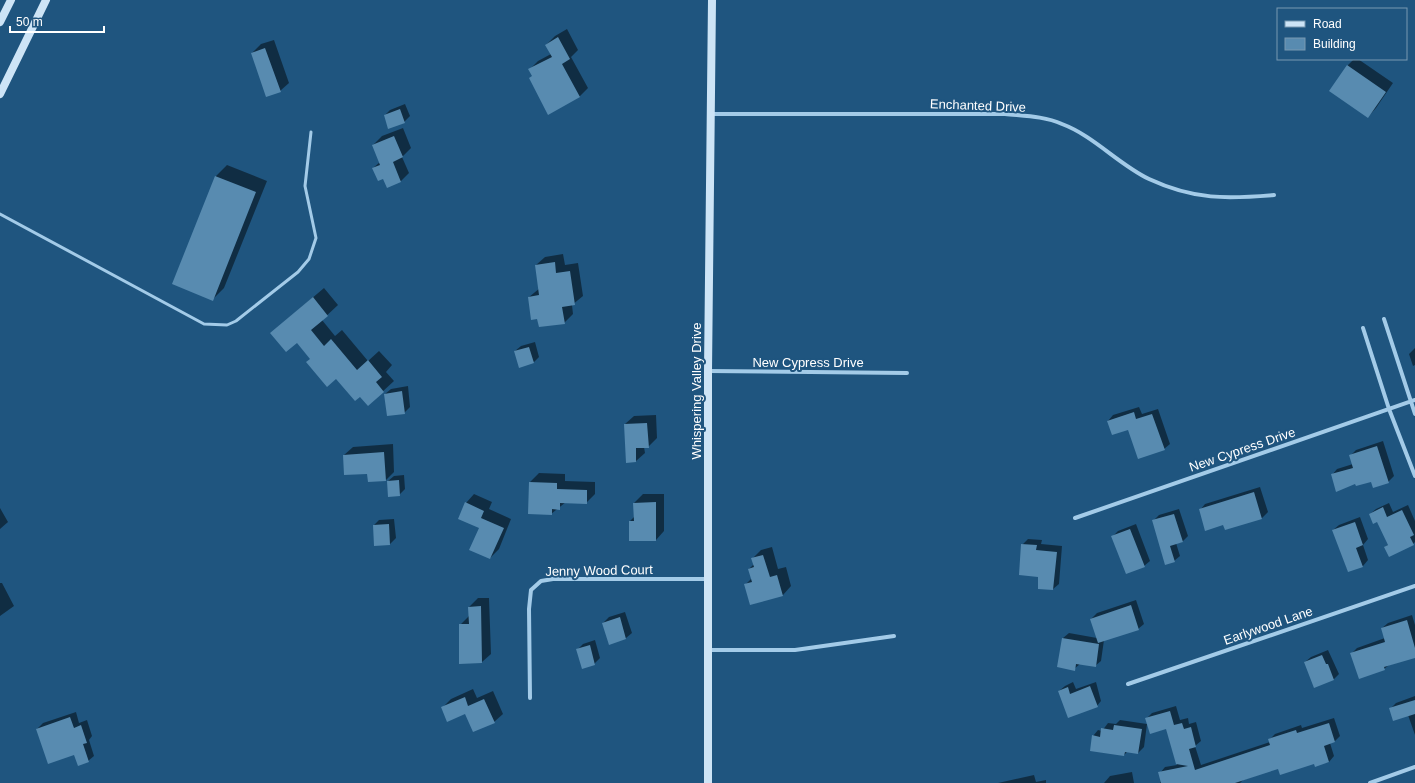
<svg xmlns="http://www.w3.org/2000/svg" width="1415" height="783" font-family="Helvetica,sans-serif">
  <rect width="100%" height="100%" fill="#1f557f"/>
  <path fill="#0007" d="M567,29L578,50L571,57L588,88L579,97L533,76L529,70L538,61L551,54L546,45L555,36Z
    M274,40L289,83L280,91L252,53L261,44Z
    M1354,59H1358L1393,83L1376,108L1368,117L1347,66Z
    M405,104L410,116L404,122L385,115L390,110Z
    M403,128L411,148L402,157L409,173L401,181L384,178L373,168L380,162L373,145L382,136Z
    M227,165L267,181L224,288L213,299L173,283L216,176Z
    M563,254L565,265L578,263L583,296L572,305L573,314L564,323L538,317L529,297L540,288L536,265L545,257Z
    M324,288L338,305L322,320L335,336L342,330L368,361L379,351L392,365L386,372L394,381L368,405L360,395L311,359L297,342L271,333Z
    M535,342L539,357L534,362L515,351L521,346Z
    M1415,348V365L1413,366L1409,354Z
    M408,386L410,407L404,413L385,394L391,389Z
    M1139,407L1142,414L1158,409L1170,444L1164,449L1129,428L1108,421L1113,415Z
    M656,415L657,438L648,447H644L645,453L636,461L625,424L634,416Z
    M1383,441L1394,476L1388,482L1371,481L1356,483L1332,475L1337,469L1353,464L1350,456L1356,450Z
    M393,444L394,472L386,480L368,473L344,455L353,447Z
    M539,473L565,474V481L595,482V494L586,503L566,502L551,514L529,513L530,482Z
    M404,475L405,489L399,495L388,481L394,476Z
    M1260,487L1268,512L1262,518L1225,529L1224,524L1200,510L1205,504Z
    M474,494L492,502L489,509L511,519L499,549L490,558L480,527L466,503Z
    M643,494H664V531L656,540L630,521L635,516L634,503Z
    M1389,503L1393,512L1408,505L1415,521V542L1413,544L1385,547L1389,544L1378,521L1370,514L1376,509Z
    M0,508L8,522L0,529Z
    M1179,509L1188,536L1182,542L1176,543L1180,556L1174,561L1153,521L1159,515Z
    M1360,517L1368,539L1363,545L1368,560L1363,566L1348,571L1333,530L1339,525Z
    M394,519L396,538L390,544L375,545L374,525L379,520Z
    M1136,524L1150,561L1144,566L1113,536L1118,531Z
    M1028,539L1042,540L1041,544L1062,546L1059,584L1053,589L1040,576L1022,545Z
    M772,547L778,569L786,567L791,586L783,595L745,585L752,578L749,569L754,564L753,558L761,550Z
    M0,583H2L14,606L0,616Z
    M478,598H489L491,654L482,662L460,625L469,616V607Z
    M1136,600L1144,624L1138,629L1104,640L1101,661L1095,666L1080,664L1074,669L1063,638L1069,633L1097,638L1091,619L1097,613Z
    M625,612L632,633L626,638L609,643L603,623L609,617Z
    M1412,615L1415,625V657L1389,665L1384,669L1351,654L1357,648L1385,638L1382,628L1388,623Z
    M595,640L600,658L594,664L577,650L583,644Z
    M1328,650L1339,674L1334,679L1314,686L1305,662L1311,657Z
    M1073,682L1076,689L1096,682L1101,701L1096,707L1059,691L1065,686Z
    M473,689L477,698L493,691L503,714L494,722L466,713L442,708L451,699Z
    M1415,696V735L1408,715L1390,709L1396,703Z
    M1176,706L1180,720L1188,718L1189,724L1196,722L1201,741L1195,746L1201,765L1270,742L1269,740L1275,734L1301,725L1302,728L1334,718L1340,736L1335,741L1330,743L1334,756L1329,762L1278,768L1243,780L1240,783H1160L1161,781L1160,773L1165,767L1177,765L1167,728L1146,719L1152,713Z
    M76,712L79,723L87,720L92,736L89,740L94,756L88,761L37,729L43,723Z
    M1120,720L1147,724L1144,747L1138,753L1128,751L1124,755L1093,736L1098,730L1102,731L1108,723L1116,724Z
    M1132,772L1134,783H1104L1110,776Z
    M1034,775L1036,782L1046,780V783H998Z"/>
  <path fill="#588bb0" d="M558,37L570,59L562,64L580,97L548,115L529,78L532,76L528,69L552,57L545,45Z
    M265,48L281,92L266,97L251,53Z
    M1347,65L1386,92L1368,118L1329,91Z
    M400,109L405,123L388,129L384,115Z
    M394,136L403,157L393,162L401,182L387,188L383,179L378,181L372,168L380,165L372,145Z
    M215,176L256,192L213,301L172,284Z
    M555,262L556,273L570,271L575,305L562,307L565,324L539,327L537,319L531,320L528,297L539,295L535,265Z
    M313,297L328,316L311,330L324,346L331,339L357,370L368,360L382,377L376,382L384,392L368,406L360,397L355,401L336,379L327,387L306,362L310,359L297,343L286,352L270,333Z
    M529,347L534,363L519,368L514,351Z
    M402,391L405,414L387,416L384,394Z
    M1134,412L1136,419L1152,414L1165,450L1138,459L1128,430L1112,435L1107,421Z
    M647,423L649,448H636V462L626,463L624,424Z
    M1377,446L1389,483L1373,488L1371,482L1356,486L1355,484L1336,492L1331,474L1353,468L1349,455Z
    M384,452L386,481L368,482L367,474L344,475L343,455Z
    M399,480L400,496L388,497L387,481Z
    M529,482L557,483V489L587,490V504L560,503V510L552,509V515L528,514Z
    M1254,492L1262,519L1225,530L1223,525L1205,531L1199,509Z
    M465,502L484,511L481,518L504,528L490,559L469,550L479,528L458,519Z
    M656,502V541H629V521H634L633,503Z
    M1383,507L1387,517L1402,510L1414,535L1410,537L1414,545L1389,557L1384,547L1388,545L1377,522L1373,524L1369,514Z
    M1174,514L1183,542L1170,546L1175,562L1165,565L1152,520Z
    M1355,522L1363,545L1356,548L1363,567L1348,572L1332,530Z
    M389,524L390,545L374,546L373,525Z
    M1130,529L1145,567L1126,574L1111,536Z
    M1021,544L1037,545L1036,550L1057,552L1053,590L1038,589V577L1019,575Z
    M763,555L770,577L777,575L783,596L750,605L744,584L752,582L748,569L754,567L751,558Z
    M1131,605L1139,630L1098,643L1090,619Z
    M481,606L482,663L459,664V624H469L468,607Z
    M620,617L626,639L609,645L602,623Z
    M1407,620L1415,648V658L1384,667L1385,670L1359,679L1350,653L1385,642L1381,628Z
    M1062,638L1099,644L1096,667L1076,664L1075,671L1057,667Z
    M590,645L595,665L582,669L576,649Z
    M1322,655L1326,664H1328L1334,680L1314,688L1304,662Z
    M1090,686L1098,707L1068,718L1058,691L1068,687L1070,694Z
    M465,697L468,706L484,699L495,723L473,732L465,714L447,722L441,707Z
    M1415,700V714L1393,721L1389,708Z
    M1170,711L1174,725L1182,723L1184,729L1191,727L1196,747L1189,749L1195,770L1270,745L1268,739L1296,730L1297,733L1329,723L1335,742L1324,746L1329,762L1315,767L1314,764L1280,775L1278,769L1235,783H1161L1158,772L1188,766L1176,764L1166,729L1150,734L1145,718Z
    M70,717L74,728L81,725L87,743L83,744L89,762L78,766L74,755L48,764L36,729Z
    M1114,725L1142,729L1138,754L1125,752L1124,756L1090,751L1092,735L1100,737L1101,728L1113,730Z"/>
  <g fill="none" stroke-linecap="round" stroke-linejoin="round">
    <path stroke="#a3cbe8" stroke-width="3" d="M0,214L204,324L227,325L236,321L298,272L309,259L316,238L305,186L311,132"/>
    <path stroke="#a3cbe8" stroke-width="4" d="M711,114H1005C1024,116 1044,116 1062,124C1094,136 1118,164 1149,179C1194,200 1227,199 1274,195
      M1384,319L1415,414
      M1363,328L1389,409L1415,476
      M708,371L907,373
      M1075,518L1415,400
      M707,650H795L894,636
      M1128,684L1415,586
      M530,698L529,609L531,590L541,581L553,579H707
      M1370,783L1415,767"/>
    <path stroke="#cde4f6" stroke-width="8" d="M0,22L11,0
      M0,94L46,0
      M708,783V371L712,0"/>
  </g>
  <g text-anchor="middle" stroke-width="4" stroke-linejoin="round" paint-order="stroke">
    <g font-size="13" fill="#fff" stroke="#1f557f">
      <text transform="translate(978 105) rotate(2)" y="5">Enchanted Drive</text>
      <text x="808" y="367">New Cypress Drive</text>
      <text transform="translate(696 391) rotate(-90)" y="5">Whispering Valley Drive</text>
      <text transform="translate(1242 449) rotate(-19)" y="5">New Cypress Drive</text>
      <text transform="translate(599 570) rotate(-1)" y="5">Jenny Wood Court</text>
      <text transform="translate(1268 625) rotate(-19)" y="5">Earlywood Lane</text>
    </g>
  </g>
  <rect x="1277" y="8" width="130" height="52" fill="#1f557f" stroke="#7999b2"/>
  <rect x="1285" y="21" width="20" height="6" fill="#cde4f6" stroke="#7999b2"/>
  <text x="1313" y="28" font-size="12" fill="#ffffff">Road</text>
  <rect x="1285" y="38" width="20" height="12" fill="#588bb0" stroke="#7999b2"/>
  <text x="1313" y="48" font-size="12" fill="#ffffff">Building</text>
  <path d="M10 26v6h94v-6" fill="none" stroke="#ffffff" stroke-width="2"/>
  <text x="16" y="26" font-size="12" fill="#ffffff" stroke="#1f557f" stroke-width="3" paint-order="stroke">50 m</text>
</svg>
